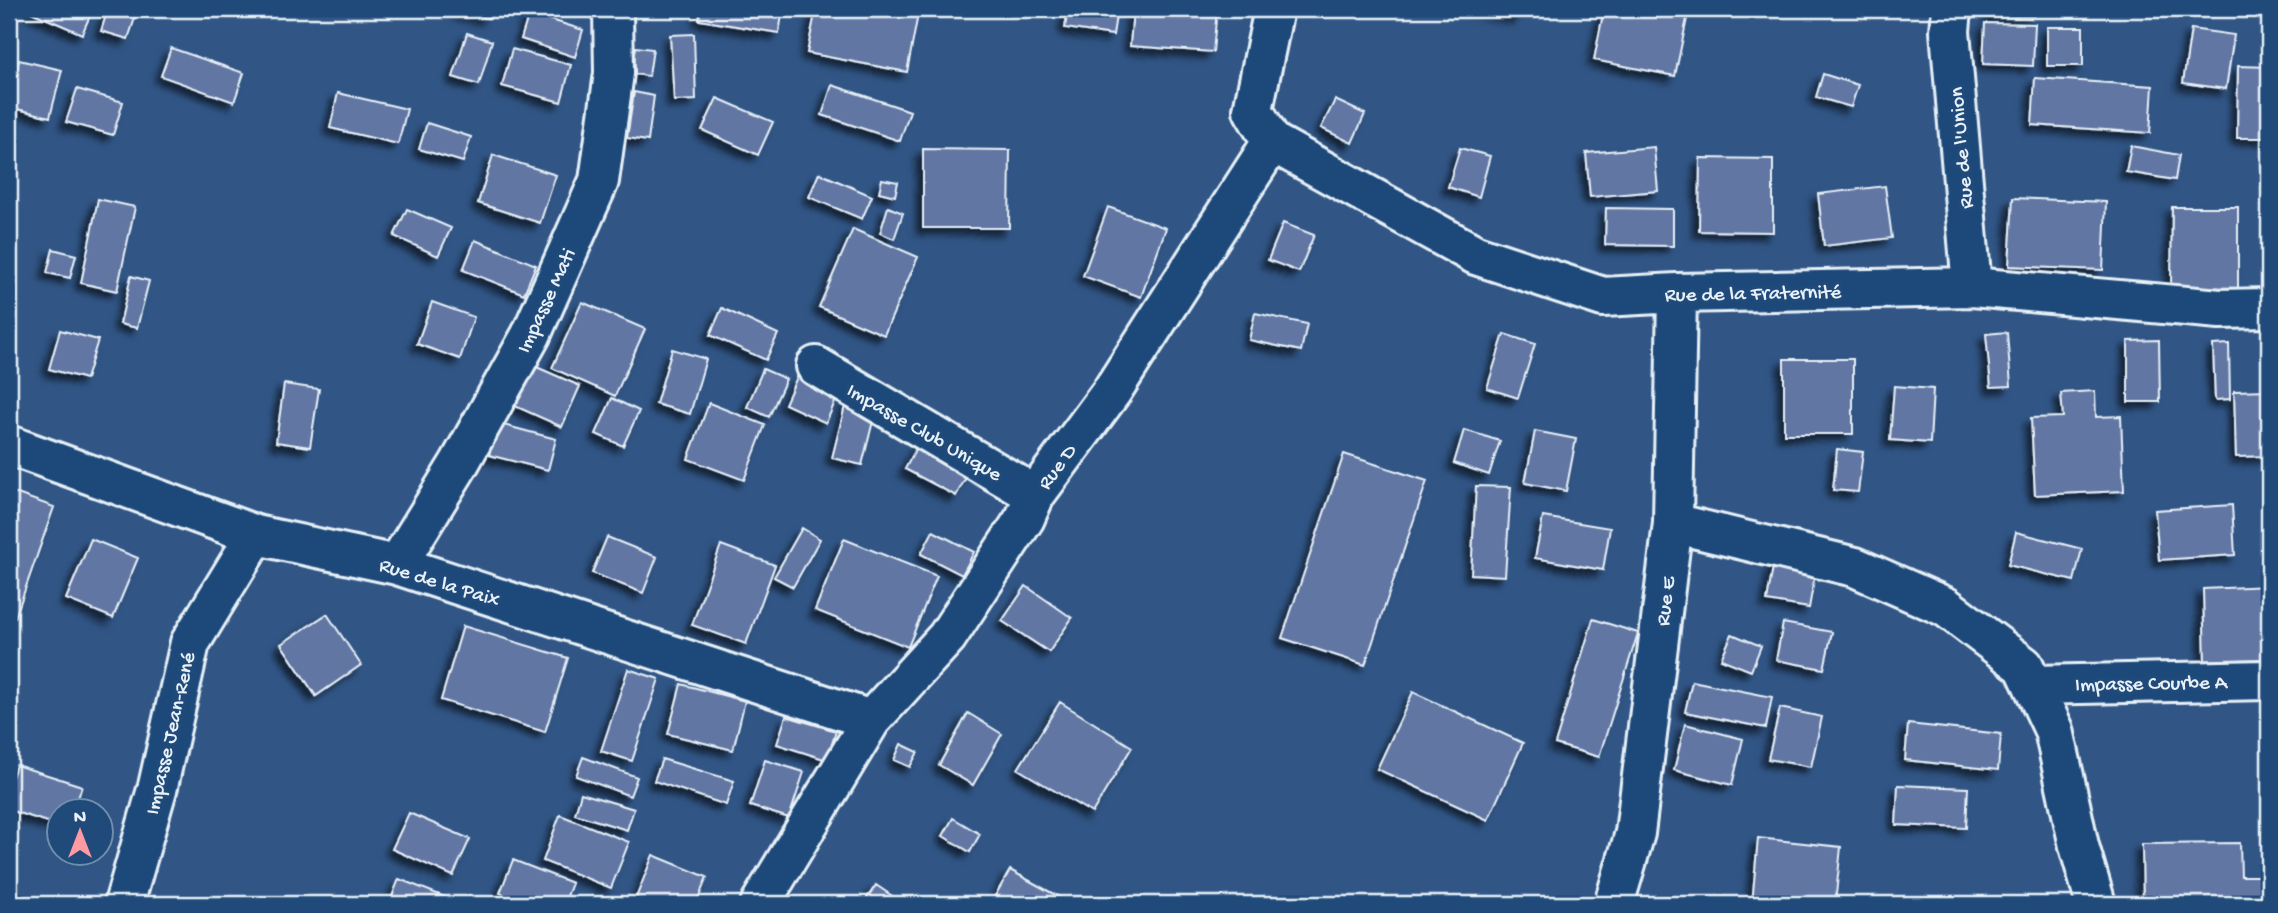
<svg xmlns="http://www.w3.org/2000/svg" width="2278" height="913" font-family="'Gochi Hand',sans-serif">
  <defs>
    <filter id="shadow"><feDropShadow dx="-6" dy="6" stdDeviation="3.5" flood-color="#0009"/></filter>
  </defs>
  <rect width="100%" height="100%" fill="#315686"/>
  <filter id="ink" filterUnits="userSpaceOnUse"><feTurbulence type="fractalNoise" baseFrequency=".0143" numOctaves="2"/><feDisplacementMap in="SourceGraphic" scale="14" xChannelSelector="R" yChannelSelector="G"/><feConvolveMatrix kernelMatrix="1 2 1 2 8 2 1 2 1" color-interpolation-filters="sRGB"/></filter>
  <g filter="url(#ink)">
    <path fill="#6276a4" stroke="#e8f1f8" stroke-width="2" filter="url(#shadow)" d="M33,9H93L82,34L31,12Z
      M108,9H138L128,39L101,31Z
      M460,9H490L488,18L459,12Z
      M701,9H783L779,33L699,20Z
      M816,9H919L907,72L807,53Z
      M1068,9H1117L1113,35L1065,28Z
      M1133,9H1217L1213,52L1130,46Z
      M1476,9H1522L1520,17Z
      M1604,9H1689L1675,76L1594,60Z
      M1991,9H2034V16L1991,17Z
      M529,13L583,30L575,57L521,39Z
      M1985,23L2035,24L2033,66L1983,64Z
      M2047,27H2083V66H2047Z
      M2191,29L2234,35L2226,89L2183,83Z
      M467,33L492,41L479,85L453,77Z
      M694,34L696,100L674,101L670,35Z
      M636,47L653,49L649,76L632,74Z
      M171,48L244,73L234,102L161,76Z
      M512,49L571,65L561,102L502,86Z
      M19,60L62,70L50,117L9,107Z
      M2238,66L2269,67V138H2237Z
      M1823,74L1858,85L1851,107L1816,97Z
      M2035,78L2153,86L2150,133L2032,125Z
      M832,85L910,111L900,141L822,115Z
      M77,89L123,102L113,135L66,122Z
      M634,92L654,96L648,141L627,138Z
      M338,93L407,109L398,144L330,128Z
      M717,98L773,122L758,155L702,130Z
      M1335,100L1365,114L1352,143L1321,128Z
      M427,123L471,137L463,162L419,149Z
      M2131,146L2179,155L2175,180L2126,172Z
      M1654,147L1658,191L1590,197L1586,153Z
      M1460,148L1490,156L1479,197L1448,187Z
      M923,149L1010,150L1009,228H923Z
      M493,155L556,175L540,223L478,203Z
      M1700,158L1773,159V232L1699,231Z
      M819,173L872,196L862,219L809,197Z
      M882,179L898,182L895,196L879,192Z
      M1885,186L1892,238L1824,246L1818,194Z
      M2013,198L2106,202L2103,270L2009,266Z
      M98,199L135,207L117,291L81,283Z
      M888,207L903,213L894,239L880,233Z
      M1108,207L1166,228L1141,297L1083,276Z
      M2172,207H2238V288L2171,287Z
      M1606,208L1673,209V246L1605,245Z
      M407,209L451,228L438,256L394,236Z
      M1283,223L1314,235L1299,272L1268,260Z
      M853,229L918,257L884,335L819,307Z
      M475,240L536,265L524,294L463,270Z
      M53,249L76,255L70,278L47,273Z
      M131,276L149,281L137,328L120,324Z
      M432,302L474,317L460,359L417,344Z
      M582,302L645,329L615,396L552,368Z
      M722,308L778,334L766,360L710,335Z
      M1255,313L1307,324L1301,351L1249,340Z
      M60,330L98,340L86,379L49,369Z
      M2007,332L2011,386L1991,387L1986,334Z
      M1504,334L1535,344L1518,398L1487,388Z
      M2159,340L2160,402H2128V341Z
      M2229,344L2230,399L2215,400L2213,345Z
      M672,349L706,359L690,414L656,404Z
      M1784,359H1853V434H1784Z
      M532,365L580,386L562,427L515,406Z
      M763,369L786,379L769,417L747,407Z
      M797,377L838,395L826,423L785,404Z
      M284,384L319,389L310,447L276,442Z
      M1894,386L1933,389L1930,443L1890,440Z
      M2269,390V456L2236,457L2234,391Z
      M2095,391L2096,417L2121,416L2124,491L2035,495L2031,418L2063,417L2061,393Z
      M612,398L639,411L623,446L596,434Z
      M846,402L876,409L862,465L832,458Z
      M709,403L765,425L744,480L688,459Z
      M496,423L556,439L548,470L489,455Z
      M1464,430L1500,441L1489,475L1454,463Z
      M1535,431L1576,439L1566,491L1525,483Z
      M919,443L970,470L956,496L905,469Z
      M1837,449L1863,452L1858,492L1833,490Z
      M1344,454L1427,481L1365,665L1282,638Z
      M1476,486L1511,487L1505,576L1471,574Z
      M9,491L54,507L15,618L9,616Z
      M2232,505L2235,555L2159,560L2155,510Z
      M1543,517L1610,528L1603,570L1535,558Z
      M802,528L820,539L793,587L774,577Z
      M933,531L974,552L962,575L921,554Z
      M2016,532L2082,549L2074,581L2008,565Z
      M607,537L657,557L643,593L592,573Z
      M91,539L138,558L113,618L66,599Z
      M844,539L937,576L908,647L815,610Z
      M721,545L775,565L746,644L692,625Z
      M1774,561L1816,569L1809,608L1767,601Z
      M1026,586L1072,618L1049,652L1002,621Z
      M2269,586V659L2205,661L2203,589Z
      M327,614L361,665L316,696L281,644Z
      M1593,619L1638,633L1599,757L1555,744Z
      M1783,623L1832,632L1824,669L1776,660Z
      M463,626L568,658L545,732L441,700Z
      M1732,634L1761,646L1751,671L1721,659Z
      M628,669L659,679L632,761L601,751Z
      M1692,681L1772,697L1766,728L1685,712Z
      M681,684L745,701L733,750L668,734Z
      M1413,692L1523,743L1488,820L1377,769Z
      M1060,702L1132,747L1092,813L1018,769Z
      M1780,708L1822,717L1811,767L1768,759Z
      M968,713L1002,734L973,785L939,765Z
      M786,716L836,731L827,760L777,744Z
      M1685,724L1743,739L1732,785L1674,770Z
      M1908,724L2001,734L1998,770L1905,760Z
      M901,744L918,752L910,767L894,760Z
      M583,757L637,777L630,796L576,776Z
      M662,759L734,781L726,805L654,781Z
      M765,760L804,772L789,818L750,806Z
      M16,765L82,786L74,811H60V826L9,810V787Z
      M1898,785L1968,788L1966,828L1896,825Z
      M581,793L634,809L627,830L575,814Z
      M409,813L470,839L453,876L392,849Z
      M560,815L629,842L611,888L543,861Z
      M953,818L980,834L970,852L943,836Z
      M1758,838L1841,847L1835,904H1752Z
      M2240,843L2241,876H2269V904H2143L2142,844Z
      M653,855L707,877L696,904H651L636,898Z
      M513,860L572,883L564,904H527L500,893Z
      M1010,870L1061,898L1058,904H998L992,901Z
      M399,879L450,899L448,904H389Z
      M876,885L904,904H863Z"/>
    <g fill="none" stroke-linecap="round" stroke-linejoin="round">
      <g stroke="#e8f1f8" stroke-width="44">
        <path id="minor" d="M1952,9L1950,31L1972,287
          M1272,142L1476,255L1603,297L1677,293L1972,287L2220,309L2269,308
          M816,366L1035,495
          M9,445L256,535L397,565L871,720
          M1673,523L1855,567L1946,607L2024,666L2054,730L2079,846L2096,904
          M397,565L459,464L531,335L599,181L614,73L613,9
          M2033,685L2269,680
          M124,904L158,786L190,643L256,535
          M760,904L871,720L947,637L1025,518L1035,495L1112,391L1272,142L1253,110L1274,9
          M1614,904L1635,833L1673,523L1677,293"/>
      </g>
      <use href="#minor" stroke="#1f4a7a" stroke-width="38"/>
    </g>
  </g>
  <g text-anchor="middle" stroke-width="7" stroke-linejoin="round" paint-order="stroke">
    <g font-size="21" fill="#e8f1f8" stroke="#1f4a7a">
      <text transform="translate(1960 148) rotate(-95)" y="7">Rue de l'Union</text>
      <text transform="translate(1753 292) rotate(-1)" y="7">Rue de la Fraternité</text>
      <text transform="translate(545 300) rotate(-65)" y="7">Impasse Mati</text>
      <text transform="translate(925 431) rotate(30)" y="7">Impasse Club Unique</text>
      <text transform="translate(1056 466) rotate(-54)" y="7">Rue D</text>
      <text transform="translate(440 581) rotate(17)" y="7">Rue de la Paix</text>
      <text transform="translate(1664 601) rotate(-83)" y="7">Rue E</text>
      <text transform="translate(2151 682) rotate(-1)" y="7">Impasse Courbe A</text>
      <text transform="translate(169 733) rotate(-77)" y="7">Impasse Jean-René</text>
    </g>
  </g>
  <rect width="2278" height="913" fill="none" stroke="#1f4a7a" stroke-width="35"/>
  <rect x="18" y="18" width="2243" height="878" fill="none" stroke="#e8f1f8" stroke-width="2.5" filter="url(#ink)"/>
  <g transform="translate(80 832)"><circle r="33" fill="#1f4a7a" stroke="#6f8dac" stroke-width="2"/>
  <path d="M0-5L12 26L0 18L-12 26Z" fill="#ff9aa2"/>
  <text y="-10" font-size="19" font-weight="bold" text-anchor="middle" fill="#e8f1f8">N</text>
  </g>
</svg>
